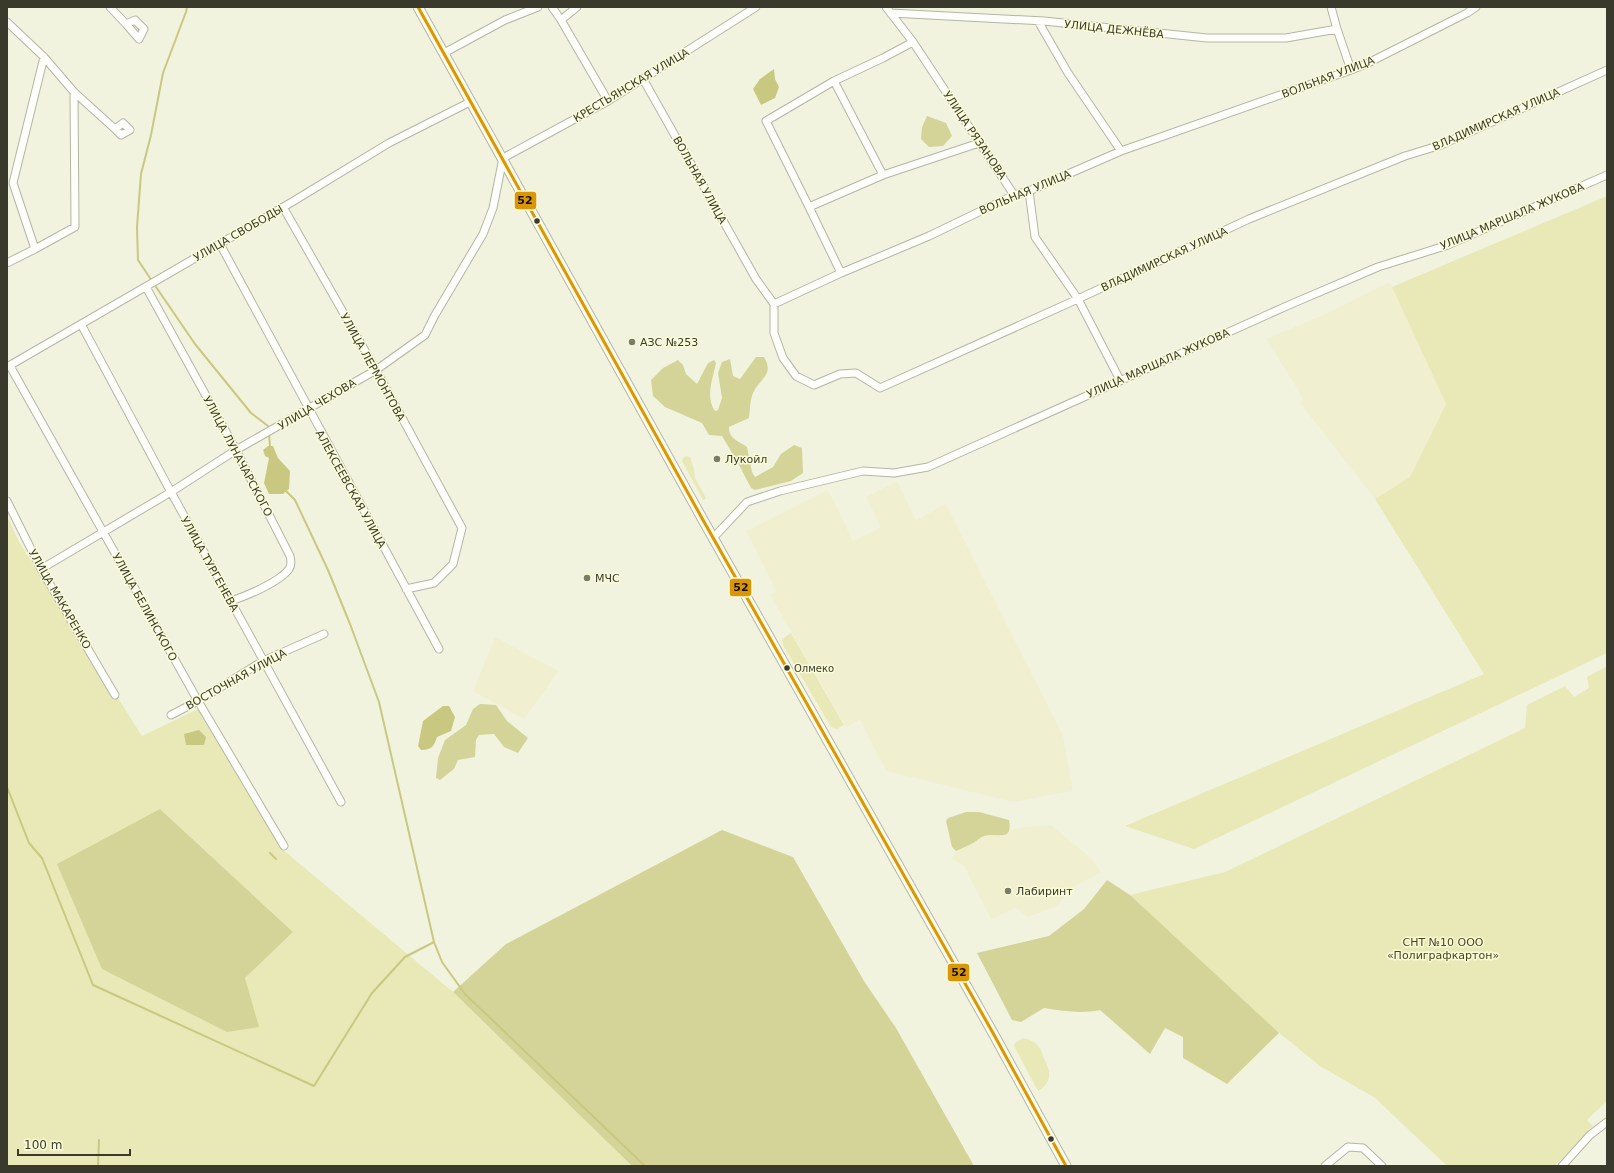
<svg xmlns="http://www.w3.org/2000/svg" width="1614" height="1173" font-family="'DejaVu Sans',sans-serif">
  <rect width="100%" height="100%" fill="#f2f3df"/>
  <path fill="#f0f0d0" d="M1390,282L1446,404L1410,477L1375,499L1300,403L1303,398L1266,339L1323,315Z
    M897,481L916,520L946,504L1063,736L1073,791L1013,802L886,771L860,720L846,727L770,595L776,591L746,531L828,490L853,541L881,527L866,497Z
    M495,637L559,671L524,719L473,691Z
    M1051,825L1093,860L1101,872L1072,888L1057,906L1028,917L1015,908L991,919L964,866L951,858L967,839L1024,827Z"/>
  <path fill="#e8e9b7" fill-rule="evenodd" d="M1607,196V653L1194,849L1125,826L1484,674L1375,499L1410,477L1446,404L1392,287Z
    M686,456L690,457L694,469L695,478L706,498L704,500H703L682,461L683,458Z
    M7,516L19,542L142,736L198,709L282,849L453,992L632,1166H7ZM160,809L293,932L245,978Z
    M791,633L844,725L837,729L831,727L783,645L782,639Z
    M1607,666V1101L1587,1120L1593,1126L1555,1166H1447L1375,1098L1320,1066L1268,1024L1130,895L1225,872L1525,728L1527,705L1565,686L1574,697L1589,688L1587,677Z
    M1023,1038C1028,1039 1034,1041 1037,1045C1040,1047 1042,1052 1043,1056C1050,1069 1054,1082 1038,1091L1014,1046L1015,1043Z"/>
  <path fill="#d4d498" d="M927,116L946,123L952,136L943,146L929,147L921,139L922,127Z
    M756,357H764C775,375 759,379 753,393C750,400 750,410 749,418L729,427C728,438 739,442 747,447L752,472L755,477L773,467L781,454L794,445L802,448L803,473L791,481L755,490L751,488L738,463L722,436L709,435L702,423L665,407L653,396L651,380L663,368L678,360L683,365L686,374L697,384L708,363L714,360L716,363C713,378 705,398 715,411L718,410L722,398L718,373L722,362L730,359L733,376L740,379Z
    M480,704L496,705L507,721L528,738L518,753L504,747L494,734L479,735L476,740L475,757L458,760L454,769L440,780L436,778L438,758L445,740L466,725L473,709Z
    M160,809L293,932L245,978L259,1027L227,1032L102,969L57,864Z
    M966,812H979L1009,820C1013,843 997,832 984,836C980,837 977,841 973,843C968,846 962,848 956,851L952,847L946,821L948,818Z
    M722,830L793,857L864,981L896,1028L974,1166H632L453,992L506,944Z
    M1107,880L1130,895L1279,1033L1227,1084L1183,1058V1037L1165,1028L1150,1054L1100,1010C1080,1014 1064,1011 1044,1008L1021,1022L1012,1020L977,953L1049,936L1084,909Z"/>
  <path fill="#c9c880" d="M774,69L775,79L779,87L775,98L761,105L753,89L760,79Z
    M268,446H273L278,458L290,471L289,489L283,494H269L264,483L269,458L265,456L263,450Z
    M443,706H449L455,717L451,731L437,737C434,746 432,750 421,750L418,746L423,721Z
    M199,730L206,737L204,745H186L184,734Z"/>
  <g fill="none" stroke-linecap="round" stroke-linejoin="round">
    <path stroke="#c9c880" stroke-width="2" d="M152,281L138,260L137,227L141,174L151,135L163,73L186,12L187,7
      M154,284L195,344L251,413L268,426L269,429
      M269,433L270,447
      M285,490L295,500L328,570L350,624L379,702L434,942L442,962L465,994L645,1166
      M7,787L29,843L42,858L93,985L314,1086L372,993L405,957L434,942
      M270,853L276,859
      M98,1166L99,1140"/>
    <g stroke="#b4b5a6" stroke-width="9">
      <path id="minor" d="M110,7L126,24L135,20L144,29L139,39L126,24
        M552,7L561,20L608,101
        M886,7L913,42L1014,195L1017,194
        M1331,7L1337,29L1351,70
        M891,13L1044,21L1207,38H1286L1337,29
        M561,20L577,7
        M1038,21L1068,73L1121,151
        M7,22L44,57L74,92L115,129L123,123L130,130L121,135L115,129
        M444,53L505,20L538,7
        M44,57L13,183L35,249L75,227L74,92
        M643,79L756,279L774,304L841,273L929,236L1014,195L1029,191L1121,151L1351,70L1368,63L1467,13L1476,7
        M834,81L766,121L809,207L883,175L979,143
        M883,175L834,81L883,58L913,42
        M1029,191L1035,237L1078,299L1120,380
        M283,207L376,370L462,528L453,564L434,583L406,589
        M809,207L841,273
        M220,244L439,649
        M7,263L35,249
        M146,287L236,450L290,556C291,560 292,565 289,569C280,582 246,596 231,601
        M774,304V333L783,358L796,376L814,385L840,374L856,373L880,388L1078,299L1249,219L1405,156L1441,145L1607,70
        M81,324L171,492L341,802
        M10,366L198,701L284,846
        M7,367L292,202L389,143L470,102
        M7,501L41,569L115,695
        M714,537L747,502L780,491L863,471L894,473L928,467L1289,305L1378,267L1448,245L1607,175
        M41,569L171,492L236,450L376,370L425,335L435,315L483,234L493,208L503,158L608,101L756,7
        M171,715L198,701L263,661L324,634
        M1325,1166L1348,1147L1363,1148L1382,1166
        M1562,1166L1590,1135L1607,1122"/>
    </g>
    <g stroke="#b4b5a6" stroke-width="11">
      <path id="major" d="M418,7L703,520L993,1033L1066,1166"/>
    </g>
    <use href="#minor" stroke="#fdfdfa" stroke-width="7"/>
    <use href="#major" stroke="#fdfdfa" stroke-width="9"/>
    <g stroke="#fafbd7" stroke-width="6">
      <path id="bus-1" d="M418,7L703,520L993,1033L1066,1166"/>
    </g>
    <use href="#bus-1" stroke="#db9607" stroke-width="3"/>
  </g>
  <g fill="#3a3a2c" stroke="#fafbd7" stroke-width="1.5">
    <circle cx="537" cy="221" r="3.5"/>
    <circle cx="787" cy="668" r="3.5"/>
    <circle cx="1051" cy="1139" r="3.5"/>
  </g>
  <g fill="#7a7b6b" stroke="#fafbd7" stroke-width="1.5">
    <circle cx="632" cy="342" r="4"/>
    <circle cx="717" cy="459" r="4"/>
    <circle cx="587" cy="578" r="4"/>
    <circle cx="1008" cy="891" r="4"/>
  </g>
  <g text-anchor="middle" stroke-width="3" stroke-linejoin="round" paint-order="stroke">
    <g font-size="10" fill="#3a3a2c" stroke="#fafbd7" text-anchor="start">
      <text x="794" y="672">Олмеко</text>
    </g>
    <g font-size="11" fill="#3a3a2c" stroke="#fafbd7">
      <text transform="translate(1114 29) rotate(6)" y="4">УЛИЦА ДЕЖНЁВА</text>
      <text transform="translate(1328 77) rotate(-21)" y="4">ВОЛЬНАЯ УЛИЦА</text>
      <text transform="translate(631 85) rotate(-31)" y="4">КРЕСТЬЯНСКАЯ УЛИЦА</text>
      <text transform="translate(1496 119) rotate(-24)" y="4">ВЛАДИМИРСКАЯ УЛИЦА</text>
      <text transform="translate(975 135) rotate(56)" y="4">УЛИЦА РЯЗАНОВА</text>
      <text transform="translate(700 180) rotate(61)" y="4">ВОЛЬНАЯ УЛИЦА</text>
      <text transform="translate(1025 192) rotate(-23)" y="4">ВОЛЬНАЯ УЛИЦА</text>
      <text transform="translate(1512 216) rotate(-23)" y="4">УЛИЦА МАРШАЛА ЖУКОВА</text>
      <text transform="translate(238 233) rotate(-30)" y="4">УЛИЦА СВОБОДЫ</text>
      <text transform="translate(1164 259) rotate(-25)" y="4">ВЛАДИМИРСКАЯ УЛИЦА</text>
      <text transform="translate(1158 363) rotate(-24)" y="4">УЛИЦА МАРШАЛА ЖУКОВА</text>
      <text transform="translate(373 367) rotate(61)" y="4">УЛИЦА ЛЕРМОНТОВА</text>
      <text transform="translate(317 404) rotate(-31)" y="4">УЛИЦА ЧЕХОВА</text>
      <text transform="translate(238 456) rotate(62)" y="4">УЛИЦА ЛУНАЧАРСКОГО</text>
      <text transform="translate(351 489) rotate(61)" y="4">АЛЕКСЕЕВСКАЯ УЛИЦА</text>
      <text transform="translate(210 564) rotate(61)" y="4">УЛИЦА ТУРГЕНЕВА</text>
      <text transform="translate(60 599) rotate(60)" y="4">УЛИЦА МАКАРЕНКО</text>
      <text transform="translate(145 607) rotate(61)" y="4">УЛИЦА БЕЛИНСКОГО</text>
      <text transform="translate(236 679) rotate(-29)" y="4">ВОСТОЧНАЯ УЛИЦА</text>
    </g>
    <g font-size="11" fill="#3a3a2c" stroke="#fafbd7" text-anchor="start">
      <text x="640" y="346">АЗС №253</text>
      <text x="725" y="463">Лукойл</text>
      <text x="595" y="582">МЧС</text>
      <text x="1016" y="895">Лабиринт</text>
    </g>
    <g font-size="11" fill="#47461e" stroke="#fafbd7">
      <text x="1443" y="946">СНТ №10 ООО<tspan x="1443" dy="13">«Полиграфкартон»</tspan></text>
    </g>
  </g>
  <g stroke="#fafbd7" stroke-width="1.5">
    <rect x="514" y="191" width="23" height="19" rx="4" fill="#db9607"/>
    <rect x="729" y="578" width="23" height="19" rx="4" fill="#db9607"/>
    <rect x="947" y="963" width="23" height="19" rx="4" fill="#db9607"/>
  </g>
  <g font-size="11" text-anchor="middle" font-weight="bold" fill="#111">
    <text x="525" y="204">52</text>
    <text x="741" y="591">52</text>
    <text x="959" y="976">52</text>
  </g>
  <rect width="1614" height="1173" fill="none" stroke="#3a3a2c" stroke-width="16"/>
  <path d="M18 1149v6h112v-6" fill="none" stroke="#3a3a2c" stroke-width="2"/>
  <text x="24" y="1149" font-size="12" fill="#3a3a2c" stroke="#fafbd7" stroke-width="3" paint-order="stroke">100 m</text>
</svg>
